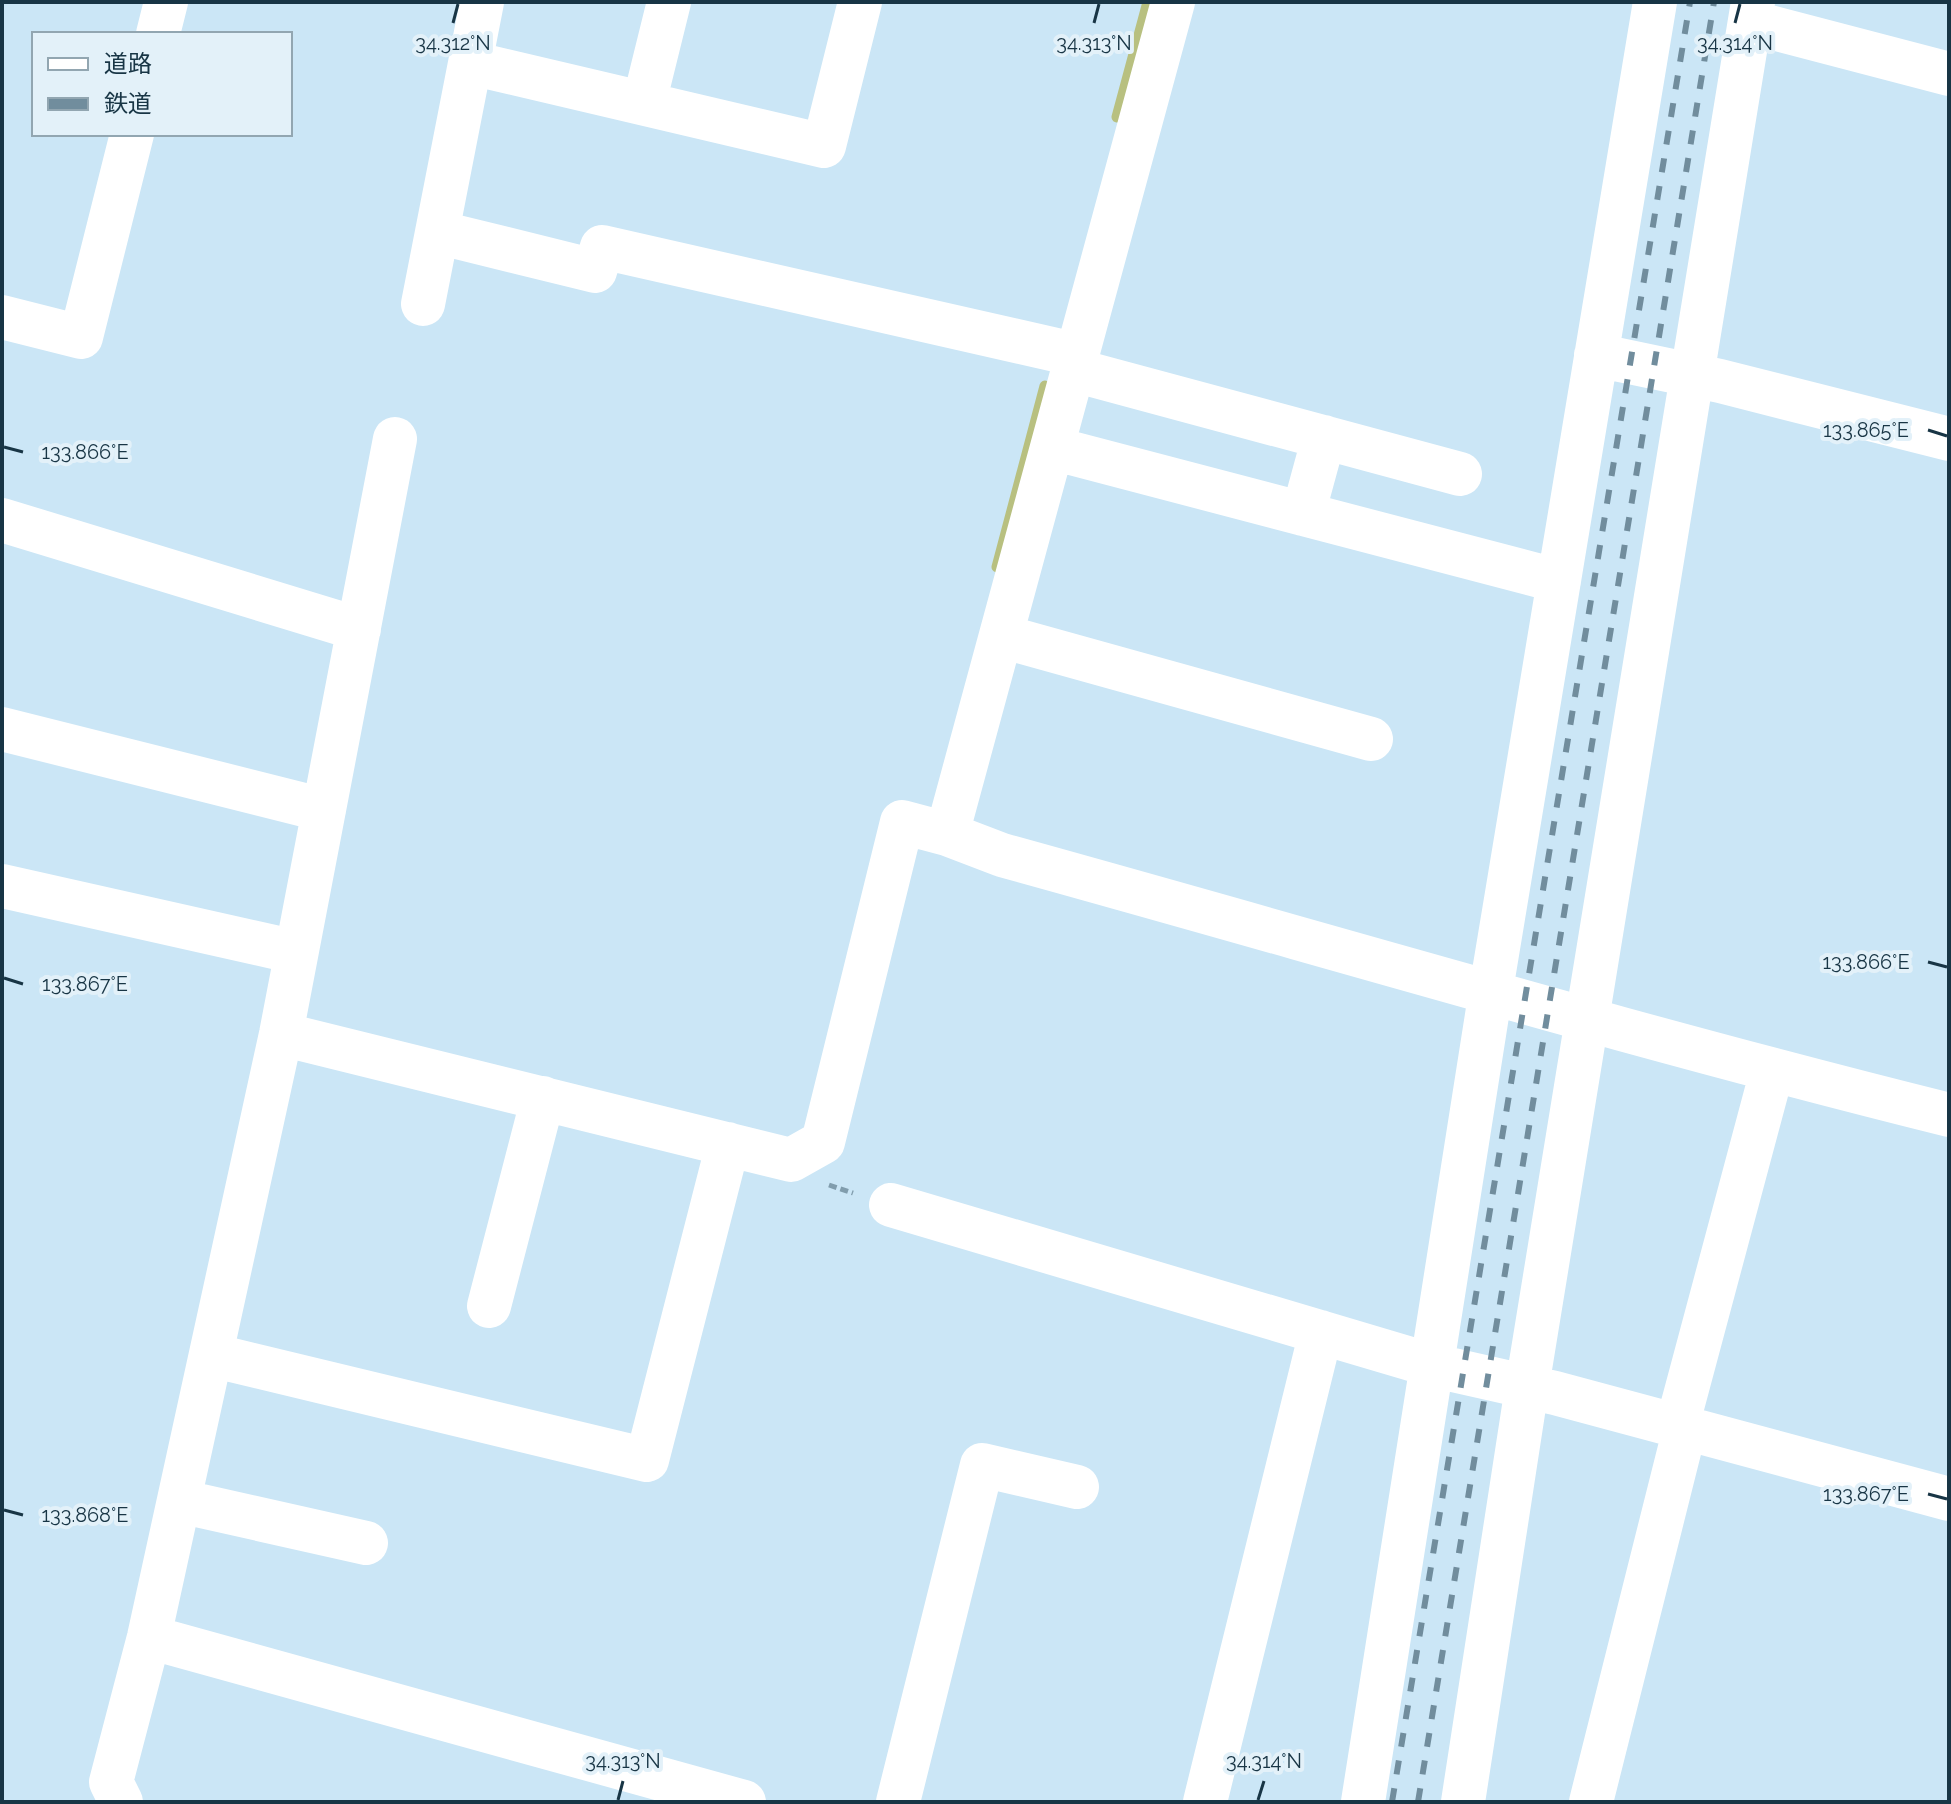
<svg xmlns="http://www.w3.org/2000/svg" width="1951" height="1804" font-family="Raleway,'Noto Sans JP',sans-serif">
  <rect width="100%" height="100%" fill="#cbe6f6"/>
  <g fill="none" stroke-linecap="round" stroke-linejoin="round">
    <path stroke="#b8c080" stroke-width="11" d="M1117,117L1148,2
      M997,567L1045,386"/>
    <path stroke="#819dad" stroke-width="5" stroke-dasharray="8 4" stroke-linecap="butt" d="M829,1185L853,1193"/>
    <path stroke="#fff" stroke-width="44" d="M1750,22L1949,74
      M158,34L166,2
      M471,63L824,146L860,2
      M644,103L669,2
      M437,232L595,271L602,247L1078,355
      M423,304L482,2
      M2,317L81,337L132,134
      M1596,355L1720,381L1949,439
      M1074,370L1460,474
      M1052,448L1559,581
      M1303,514L1324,437
      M2,520L359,629
      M1001,636L1371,739
      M2,729L324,810
      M947,834L1173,2
      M2,886L296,952
      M281,1034L791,1160L823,1142L902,822L947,834L1002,855C1317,942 1631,1036 1949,1115
      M891,1205L1431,1365L1555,1393L1949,1499
      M489,1306L543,1098
      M211,1355L647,1460L728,1144
      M1677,1426L1772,1071
      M179,1501L366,1543
      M149,1637L744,1802
      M121,1802L111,1782L149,1637L281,1034L395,439
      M898,1802L982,1465L1077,1487
      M1205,1802L1321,1332
      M1363,1802L1491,990L1655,2
      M1463,1802L1527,1387L1753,2
      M1591,1802L1685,1428"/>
    <path stroke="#718d9d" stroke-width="6" stroke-dasharray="14 14" stroke-linecap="butt" d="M1392,1802L1690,2
      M1418,1802L1714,2"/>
  </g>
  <path fill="none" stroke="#183545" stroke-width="3" d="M453,23L458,4M1094,23L1099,4M1735,23L1740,4M1928,430L1947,436M4,447L23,452M1928,962L1947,967M4,978L23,984M1928,1494L1947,1499M4,1510L23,1515M618,1800L623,1781M1258,1800L1264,1781"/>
  <g font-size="20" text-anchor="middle" fill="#183545" stroke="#e3f1f9" stroke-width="8" stroke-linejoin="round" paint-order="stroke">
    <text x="453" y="50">34.312°N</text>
    <text x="1094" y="50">34.313°N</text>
    <text x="1735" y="50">34.314°N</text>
    <text x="1866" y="437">133.865°E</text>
    <text x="85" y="459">133.866°E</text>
    <text x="1866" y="969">133.866°E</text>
    <text x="85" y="991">133.867°E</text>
    <text x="1866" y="1501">133.867°E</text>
    <text x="85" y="1522">133.868°E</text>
    <text x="623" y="1768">34.313°N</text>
    <text x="1264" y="1768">34.314°N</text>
  </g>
  <rect width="1951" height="1804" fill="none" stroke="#183545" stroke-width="8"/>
  <rect x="32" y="32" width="260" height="104" fill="#e3f1f9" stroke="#92a6b1" stroke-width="2"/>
  <rect x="48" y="58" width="40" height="12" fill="#ffffff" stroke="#92a6b1" stroke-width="2"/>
  <text x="104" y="72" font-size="24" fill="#183545">道路</text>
  <rect x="48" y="98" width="40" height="12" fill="#718d9d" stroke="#92a6b1" stroke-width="2"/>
  <text x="104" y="112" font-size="24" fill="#183545">鉄道</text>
</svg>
